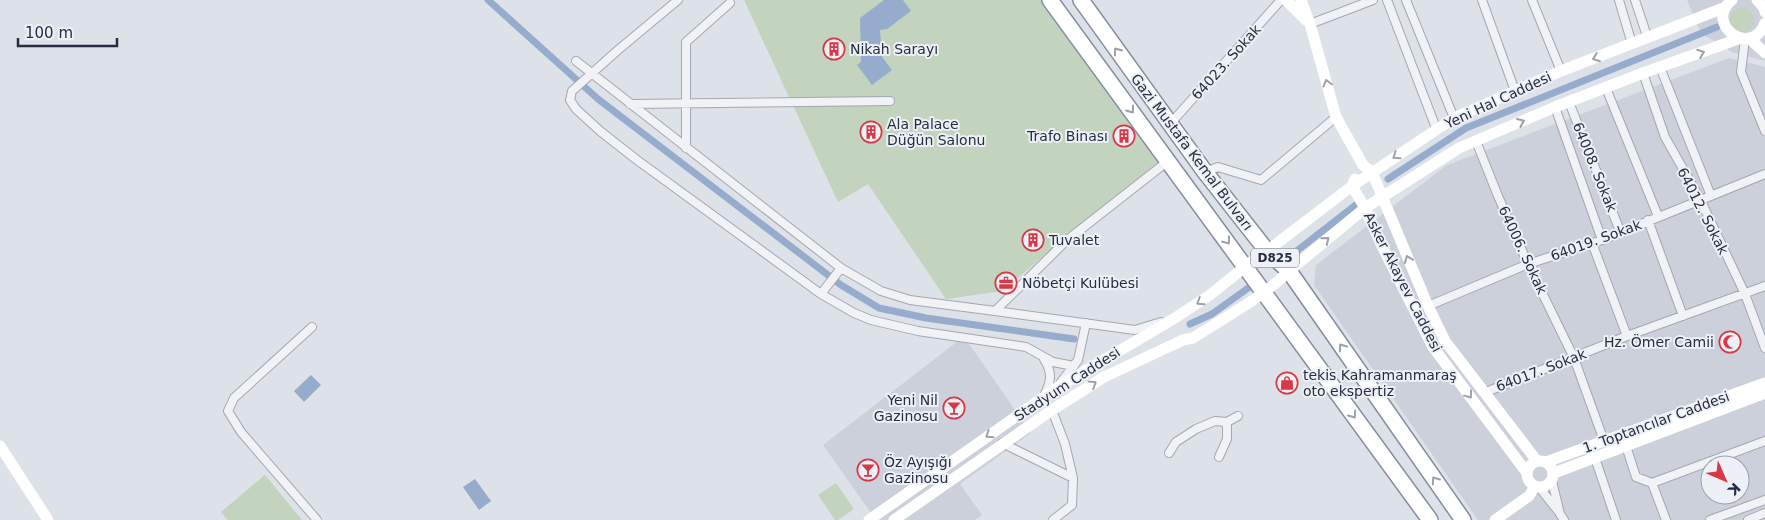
<svg xmlns="http://www.w3.org/2000/svg" width="1765" height="520" font-family="'DejaVu Sans',sans-serif">
  <rect width="100%" height="100%" fill="#dde1e8"/>
  <path fill="#cbd0db" fill-rule="evenodd" d="M1687,0H1765V61L1732,52L1701,33Z
    M1729,58L1765,67V520H1478L1314,285L1316,265L1447,165ZM1710,465H1740V495H1710Z
    M958,341H967L1031,433L960,484L982,515L975,520H876L823,445Z"/>
  <path fill="#c2d3be" d="M744,0H1049L1168,161L1063,239L1003,291L946,299L868,184L838,202Z
    M1730 20a12 12 0 1 1 24 0a12 12 0 1 1-24 0Z
    M265,475L302,520H228L221,512Z
    M836,483L854,509L838,520H835L818,495Z"/>
  <path fill="#95accc" d="M884,0H903L911,11L887,29L880,30L882,57L892,70L872,85L857,65L861,62L860,18Z
    M311,375L321,385L304,402L294,391Z
    M475,479L491,501L479,510L463,487Z"/>
  <g fill="none" stroke-linecap="round" stroke-linejoin="round">
    <path stroke="#95accc" stroke-width="7" d="M488,0L598,99L841,285L879,308L926,318L1074,339
      M1388,179L1466,128L1717,27
      M1289,257L1357,204
      M1190,324L1212,314L1251,286"/>
    <g stroke="#a2a7b2" stroke-width="10">
      <path id="street" d="M678,0L618,50L572,91L570,100L576,109L600,131L637,160L821,294L854,313L871,320L918,331L1026,347L1053,362L1074,366
        M1387,0L1436,128
        M1406,0L1454,118
        M1482,0L1515,91
        M1532,0L1561,71
        M1619,0L1632,44
        M1635,0L1647,36
        M1310,24L1373,0
        M1745,39L1741,72L1765,131
        M576,61L841,268L881,291L910,300L995,311L1066,241L1168,161
        M1660,67L1711,196
        M1643,73L1665,137L1700,199L1745,294L1765,348
        M1606,88L1658,216
        M1569,102L1620,231
        M630,104L890,101
        M1555,107L1602,240
        M1170,124L1281,0
        M1476,141L1498,196L1528,264L1574,358L1604,441
        M686,148V42L730,3
        M1205,172L1218,167L1261,180L1336,117
        M1648,220L1683,316
        M1592,243L1627,336
        M821,294L841,268
        M1428,306L1528,264L1602,240L1765,174
        M995,311L1135,330L1161,322
        M312,327L234,398L228,411L241,432L317,520
        M1061,382L1078,360L1086,323
        M1486,392L1627,336L1765,286
        M1044,396C1051,382 1053,373 1044,359
        M1052,410L1065,444L1073,478L1072,505L1053,520
        M1002,443L1073,478
        M1626,446L1636,477L1652,483L1666,520
        M1169,453L1176,442L1196,429L1215,421L1227,422L1238,416
        M1219,457L1227,439V422
        M1595,458L1616,520
        M1552,481L1560,514L1564,520
        M1652,483L1765,441
        M1539,487L1558,511
        M1710,520L1765,500
        M1748,520L1765,513"/>
    </g>
    <g stroke="#848da0" stroke-width="18">
      <path id="highway" d="M1050,0L1430,520
        M1081,0L1205,172L1267,251L1289,271L1463,520"/>
    </g>
    <use href="#street" stroke="#f0f2f6" stroke-width="8"/>
    <path stroke="#fff" stroke-width="11" d="M1286,0L1306,20
      M1301,0L1310,24L1336,117L1363,165L1372,172L1428,306L1445,341L1537,461
      M1732,0C1703,23 1751,60 1765,23
      M1757,0L1764,8L1765,12
      M1749,38L1765,53
      M1355,179L1352,186L1365,208L1382,246L1433,347L1527,473
      M0,446L48,520
      M1527 474a13 13 0 1 1 26 0a13 13 0 1 1-26 0Z
      M1546,462L1765,383
      M1554,473L1765,393
      M869,520L1058,387L1175,318L1210,295L1256,258L1267,251L1352,186L1454,118L1561,71L1726,7
      M894,520L1052,410L1104,377L1183,340L1193,338C1225,317 1262,298 1289,271L1365,208L1459,148L1555,107L1643,73L1741,38
      M1495,520L1529,496L1535,486"/>
    <use href="#highway" stroke="#fff" stroke-width="15"/>
  </g>
  <defs><path id="oneway-chevron" d="M-2-3.5L2.5 0L-2 3.5" fill="none" stroke-width="1.6" stroke-linecap="round" stroke-linejoin="round" transform="scale(1.25)"/></defs>
  <g stroke="#9da0a9">
    <use href="#oneway-chevron" transform="translate(1117 51) rotate(-126)"/>
    <use href="#oneway-chevron" transform="translate(1701 53) rotate(-20)"/>
    <use href="#oneway-chevron" transform="translate(1596 58) rotate(159)"/>
    <use href="#oneway-chevron" transform="translate(1327 83) rotate(-105)"/>
    <use href="#oneway-chevron" transform="translate(1131 110) rotate(54)"/>
    <use href="#oneway-chevron" transform="translate(1521 122) rotate(-23)"/>
    <use href="#oneway-chevron" transform="translate(1396 156) rotate(146)"/>
    <use href="#oneway-chevron" transform="translate(1326 240) rotate(-39)"/>
    <use href="#oneway-chevron" transform="translate(1227 241) rotate(53)"/>
    <use href="#oneway-chevron" transform="translate(1408 259) rotate(-112)"/>
    <use href="#oneway-chevron" transform="translate(1200 302) rotate(147)"/>
    <use href="#oneway-chevron" transform="translate(1342 347) rotate(-125)"/>
    <use href="#oneway-chevron" transform="translate(1093 384) rotate(-32)"/>
    <use href="#oneway-chevron" transform="translate(1469 395) rotate(53)"/>
    <use href="#oneway-chevron" transform="translate(1353 415) rotate(54)"/>
    <use href="#oneway-chevron" transform="translate(989 435) rotate(145)"/>
    <use href="#oneway-chevron" transform="translate(1435 480) rotate(-125)"/>
  </g>
  <defs>
    <g id="building-ring" transform="scale(1.125)"><circle r="9.5" fill="#edf0f6" stroke="#d93744" stroke-width="1.5"/><path d="M-4-6H4V6H1V3H-1V6H-4ZM-2.5-4.3h1.7v1.8h-1.7ZM.8-4.3h1.7v1.8H.8ZM-2.5-1h1.7V.8h-1.7ZM.8-1h1.7V.8H.8Z" fill="#d93744"/></g>
    <g id="office-ring" transform="scale(1.125)"><circle r="9.5" fill="#edf0f6" stroke="#d93744" stroke-width="1.5"/><path d="M-6-3h4V-5.5h4V-3h4V5H-6ZM-1-4.5V-3h2v-1.5ZM-6 0V1H6V0Z" fill="#d93744"/></g>
    <g id="mosque-ring" transform="scale(1.125)"><circle r="9.5" fill="#edf0f6" stroke="#d93744" stroke-width="1.5"/><path d="M3.5-4.9A6 6 0 1 0 3.5 4.9A5 5 0 1 1 3.5-4.9Z" fill="#d93744"/></g>
    <g id="shop-ring" transform="scale(1.125)"><circle r="9.5" fill="#edf0f6" stroke="#d93744" stroke-width="1.5"/><path d="M-5-2.5h2.3a2.7 3.5 0 0 1 5.4 0H5L5.5 6h-11ZM-1.5-2.5h3a1.5 2.3 0 0 0-3 0Z" fill="#d93744"/></g>
    <g id="bar-ring" transform="scale(1.125)"><circle r="9.5" fill="#edf0f6" stroke="#d93744" stroke-width="1.5"/><path d="M-6-5H6L.8 .8V4.5H3.5V6h-7V4.5H-.8V.8Z" fill="#d93744"/></g>
  </defs>
  <g fill-rule="evenodd">
    <use href="#building-ring" x="834" y="49"/>
    <use href="#building-ring" x="871" y="132"/>
    <use href="#building-ring" x="1124" y="136"/>
    <use href="#building-ring" x="1033" y="240"/>
    <use href="#office-ring" x="1006" y="283"/>
    <use href="#mosque-ring" x="1730" y="342"/>
    <use href="#shop-ring" x="1287" y="383"/>
    <use href="#bar-ring" x="954" y="408"/>
    <use href="#bar-ring" x="868" y="470"/>
  </g>
  <g text-anchor="middle" stroke-width="4" stroke-linejoin="round" paint-order="stroke">
    <rect fill="#edf0f6" stroke="#616877" stroke-width="1" x="1251" y="248.5" width="48" height="19" rx="4"/>
    <g font-size="12" font-weight="bold" fill="#252d40">
      <text x="1275" y="262">D825</text>
    </g>
    <g font-size="14" fill="#252d40" stroke="#edf0f6" text-anchor="start">
      <text x="850" y="54">Nikah Sarayı</text>
      <text x="887" y="129">Ala Palace<tspan x="887" dy="16">Düğün Salonu</tspan></text>
      <text x="1108" y="141" text-anchor="end">Trafo Binası</text>
      <text x="1049" y="245">Tuvalet</text>
      <text x="1022" y="288">Nöbetçi Kulübesi</text>
      <text x="1714" y="347" text-anchor="end">Hz. Ömer Camii</text>
      <text x="1303" y="380">tekis Kahramanmaraş<tspan x="1303" dy="16">oto ekspertiz</tspan></text>
      <text x="938" y="405" text-anchor="end">Yeni Nil<tspan x="938" dy="16">Gazinosu</tspan></text>
      <text x="884" y="467">Öz Ayışığı<tspan x="884" dy="16">Gazinosu</tspan></text>
    </g>
    <g font-size="14" fill="#252d40" stroke="#edf0f6">
      <text transform="translate(1226 62) rotate(-48)" y="5">64023. Sokak</text>
      <text transform="translate(1498 100) rotate(-25)" y="5">Yeni Hal Caddesi</text>
      <text transform="translate(1192 152) rotate(53)" y="5">Gazi Mustafa Kemal Bulvarı</text>
      <text transform="translate(1595 167) rotate(68)" y="5">64008. Sokak</text>
      <text transform="translate(1703 211) rotate(63)" y="5">64012. Sokak</text>
      <text transform="translate(1596 240) rotate(-20)" y="5">64019. Sokak</text>
      <text transform="translate(1523 250) rotate(65)" y="5">64006. Sokak</text>
      <text transform="translate(1403 282) rotate(63)" y="5">Asker Akayev Caddesi</text>
      <text transform="translate(1541 370) rotate(-21)" y="5">64017. Sokak</text>
      <text transform="translate(1067 384) rotate(-33)" y="5">Stadyum Caddesi</text>
      <text transform="translate(1656 422) rotate(-20)" y="5">1. Toptancılar Caddesi</text>
    </g>
  </g>
  <g transform="translate(1725 480) rotate(135)"><circle r="24" fill="#edf0f6" stroke="#9da2ad"/>
  <path d="M0-4L9 19L0 12L-9 19Z" fill="#d93744"/>
  <text y="-8" font-size="14" font-weight="bold" text-anchor="middle" fill="#252d40">K</text>
  </g>
  <path d="M18 38v8h99v-8" fill="none" stroke="#252d40" stroke-width="2.5"/>
  <text x="25" y="38" font-size="15" fill="#252d40" stroke="#edf0f6" stroke-width="4" paint-order="stroke">100 m</text>
</svg>
